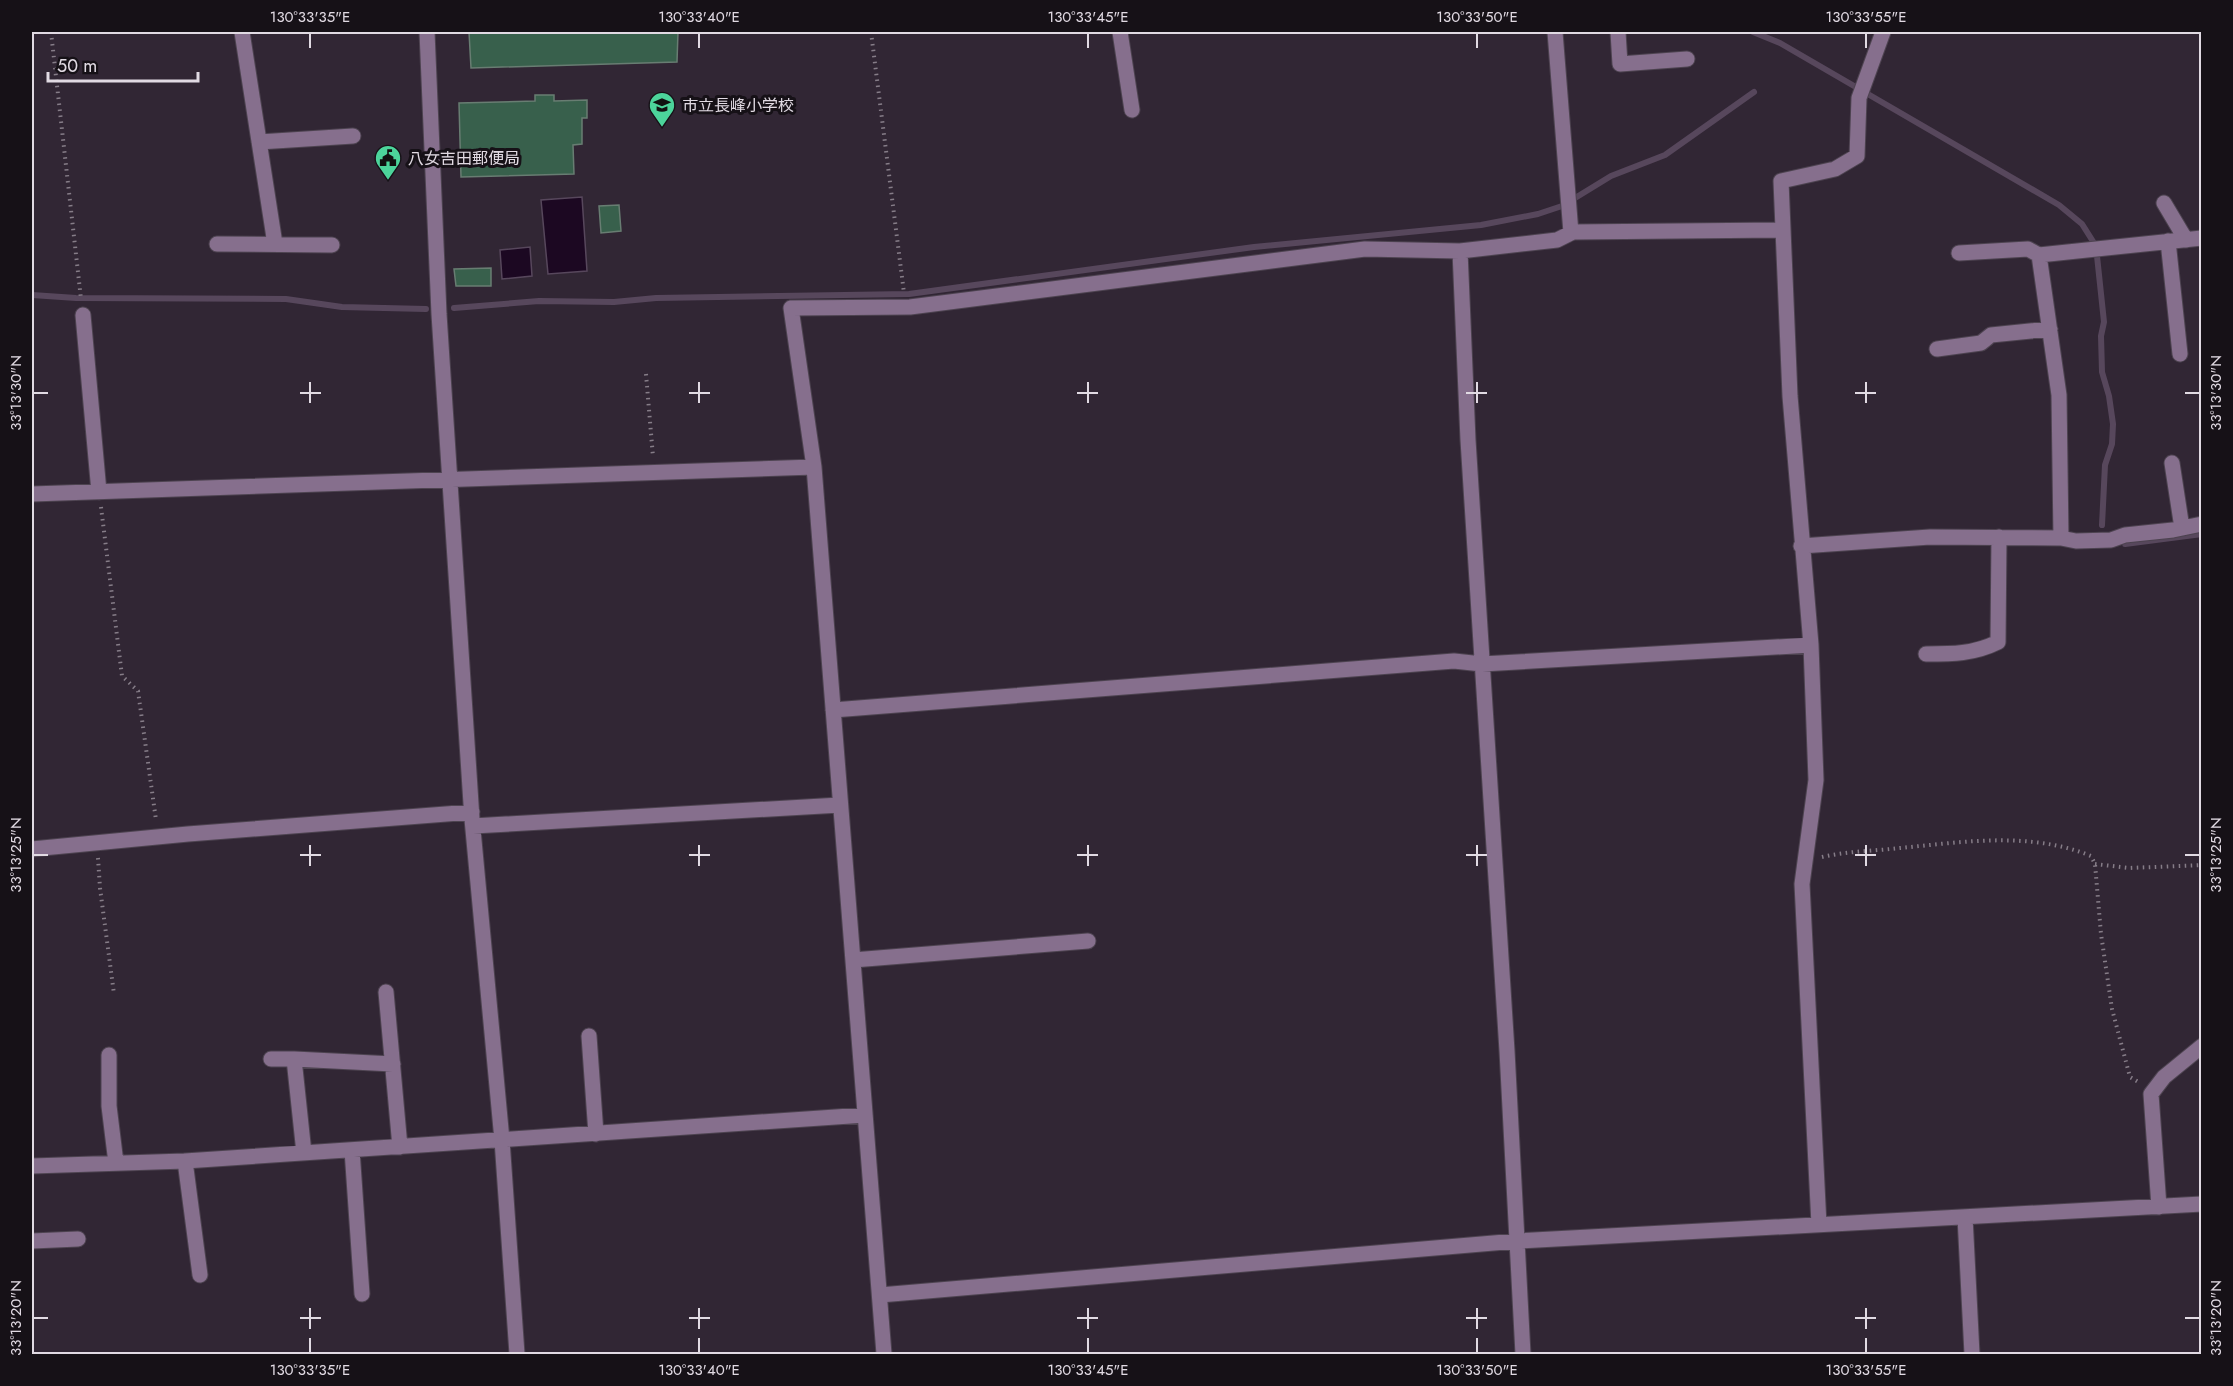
<svg xmlns="http://www.w3.org/2000/svg" width="2233" height="1386" font-family="Jost,'Noto Sans JP',sans-serif">
  <rect width="100%" height="100%" fill="#312634"/>
  <path fill="#1c0822" stroke="#57475c" stroke-width="1.5" d="M582,197L587,271L548,274L541,200Z
    M530,247L532,276L502,279L500,250Z"/>
  <g fill="none" stroke-linecap="round" stroke-linejoin="round">
    <path stroke="#57475c" stroke-width="6" d="M1753,32L1780,43L2059,205L2082,224L2094,243L2097,256L2104,322L2101,336L2102,372L2109,396L2113,424L2112,444L2105,465L2102,525
      M32,295L76,298L286,299L342,307L426,309
      M454,308L539,301L614,302L656,298L909,294L1254,247L1481,225L1538,214L1562,206L1611,176L1665,155L1754,92
      M2125,544L2202,534"/>
  </g>
  <path fill="#38604c" stroke="#687d72" stroke-width="1.5" d="M469,32H678L677,62L471,68Z
    M535,95H554V101L587,100V118H582V144L573,145L574,174L461,177L459,103L535,101Z
    M619,205L621,231L601,233L599,206Z
    M491,268V286H456L454,269Z"/>
  <g fill="none" stroke-linecap="round" stroke-linejoin="round">
    <g stroke="#4d4350" stroke-width="17">
      <path id="minor" d="M242,32L275,244
        M427,32L439,314L472,819L502,1140L517,1354
        M1120,32L1132,110
        M1555,32L1571,233
        M1618,32L1620,64L1687,59
        M259,142L353,136
        M2164,203L2186,240
        M2168,241L2180,354
        M217,244L332,245
        M1460,251L1468,440L1507,1051L1523,1354
        M1959,253L2028,249L2039,255L2059,395L2061,538
        M2039,255L2202,238
        M83,315L99,492
        M1937,349L1981,343L1991,335L2050,329
        M2172,463L2182,528
        M32,494L814,467
        M1801,546L1930,537L2061,538L2076,541L2111,540L2125,535L2173,530L2202,524
        M1926,654C1952,654 1974,654 1998,642L1999,537
        M833,710L1454,661L1482,664L1811,645
        M473,826L840,805
        M32,849L188,834L472,812
        M853,960L1088,941
        M386,992L400,1147
        M589,1036L596,1134
        M109,1055V1106L116,1163
        M271,1059H294L393,1064
        M294,1059L304,1153
        M352,1150L362,1294
        M185,1161L200,1275
        M32,1166L185,1161L865,1115
        M2159,1207L2151,1094L2164,1077L2202,1046
        M1965,1217L1972,1354
        M1819,1225L1802,884L1816,780L1811,645L1790,396L1781,181L1835,169L1857,156L1859,98L1883,32
        M32,1241L78,1239
        M880,1295L1517,1241L2202,1204
        M884,1354L814,467L791,308L910,307L1365,249L1460,251L1557,240L1573,232L1783,230"/>
    </g>
    <path stroke="#867d88" stroke-width="4" stroke-dasharray="1.5 4.5" stroke-linecap="butt" d="M51,32L81,299
      M871,32L904,293
      M646,374L653,457
      M101,507L122,676L138,691L156,820
      M1822,857C1848,851 1875,851 1900,848C1963,842 2030,831 2091,856L2095,864L2101,934L2112,1009L2130,1077L2140,1083
      M98,858L100,888L114,994
      M2095,864L2129,868L2202,865"/>
    <use href="#minor" stroke="#866f8d" stroke-width="15"/>
  </g>
  <path fill="none" stroke="#e1dae3" stroke-width="2" d="M310,33V48M699,33V48M1088,33V48M1477,33V48M1866,33V48M310,382V403M699,382V403M1088,382V403M1477,382V403M1866,382V403M33,393H48M300,393H321M689,393H710M1077,393H1098M1466,393H1487M1855,393H1876M2185,393H2200M310,845V866M699,845V866M1088,845V866M1477,845V866M1866,845V866M33,855H48M300,855H321M689,855H710M1077,855H1098M1466,855H1487M1855,855H1876M2185,855H2200M310,1308V1329M699,1308V1329M1088,1308V1329M1477,1308V1329M1866,1308V1329M33,1318H48M300,1318H321M689,1318H710M1077,1318H1098M1466,1318H1487M1855,1318H1876M2185,1318H2200M310,1338V1353M699,1338V1353M1088,1338V1353M1477,1338V1353M1866,1338V1353"/>
  <defs>
    <g id="school-pin" transform="scale(1.35)"><path d="M0 17L-7.5 6A9.5 9.5 0 1 1 7.5 6Z" fill="#4cd49b" stroke="#161117"/><path d="M0-5L7-2L0 1L-7-2ZM-4 1L0 2.5L4 1V4Q0 6-4 4Z" fill="#111"/></g>
    <g id="civic-pin" transform="scale(1.35)"><path d="M0 17L-7.5 6A9.5 9.5 0 1 1 7.5 6Z" fill="#4cd49b" stroke="#161117"/><path d="M-.6-6.5H3V-4.5H.6V-3L4-1V1h2V6H-6V1h2V-1L-.6-3ZM-1.2 2.5V6h2.4V2.5Z" fill="#111"/></g>
  </defs>
  <g fill-rule="evenodd">
    <use href="#school-pin" x="662" y="105"/>
    <use href="#civic-pin" x="388" y="158"/>
  </g>
  <g text-anchor="middle" stroke-width="6" stroke-linejoin="round" paint-order="stroke">
    <g font-size="16" fill="#e1dae3" stroke="#161117" text-anchor="start">
      <text x="682" y="111">市立長峰小学校</text>
      <text x="408" y="164">八女吉田郵便局</text>
    </g>
  </g>
  <rect width="2233" height="1386" fill="none" stroke="#161117" stroke-width="66"/>
  <path d="M48 72v9h150v-9" fill="none" stroke="#e1dae3" stroke-width="3"/>
  <text x="57" y="72" font-size="18" fill="#e1dae3" stroke="#161117" stroke-width="4.5" paint-order="stroke">50 m</text>
  <rect x="33" y="33" width="2167" height="1320" fill="none" stroke="#e1dae3" stroke-width="2"/>
  <g font-size="15" text-anchor="middle" fill="#e1dae3">
    <text x="310" y="22">130°33'35"E</text>
    <text x="699" y="22">130°33'40"E</text>
    <text x="1088" y="22">130°33'45"E</text>
    <text x="1477" y="22">130°33'50"E</text>
    <text x="1866" y="22">130°33'55"E</text>
    <text transform="translate(16 393) rotate(-90)" y="5">33°13'30"N</text>
    <text transform="translate(2216 393) rotate(-90)" y="5">33°13'30"N</text>
    <text transform="translate(16 855) rotate(-90)" y="5">33°13'25"N</text>
    <text transform="translate(2216 855) rotate(-90)" y="5">33°13'25"N</text>
    <text transform="translate(16 1318) rotate(-90)" y="5">33°13'20"N</text>
    <text transform="translate(2216 1318) rotate(-90)" y="5">33°13'20"N</text>
    <text x="310" y="1375">130°33'35"E</text>
    <text x="699" y="1375">130°33'40"E</text>
    <text x="1088" y="1375">130°33'45"E</text>
    <text x="1477" y="1375">130°33'50"E</text>
    <text x="1866" y="1375">130°33'55"E</text>
  </g>
</svg>
